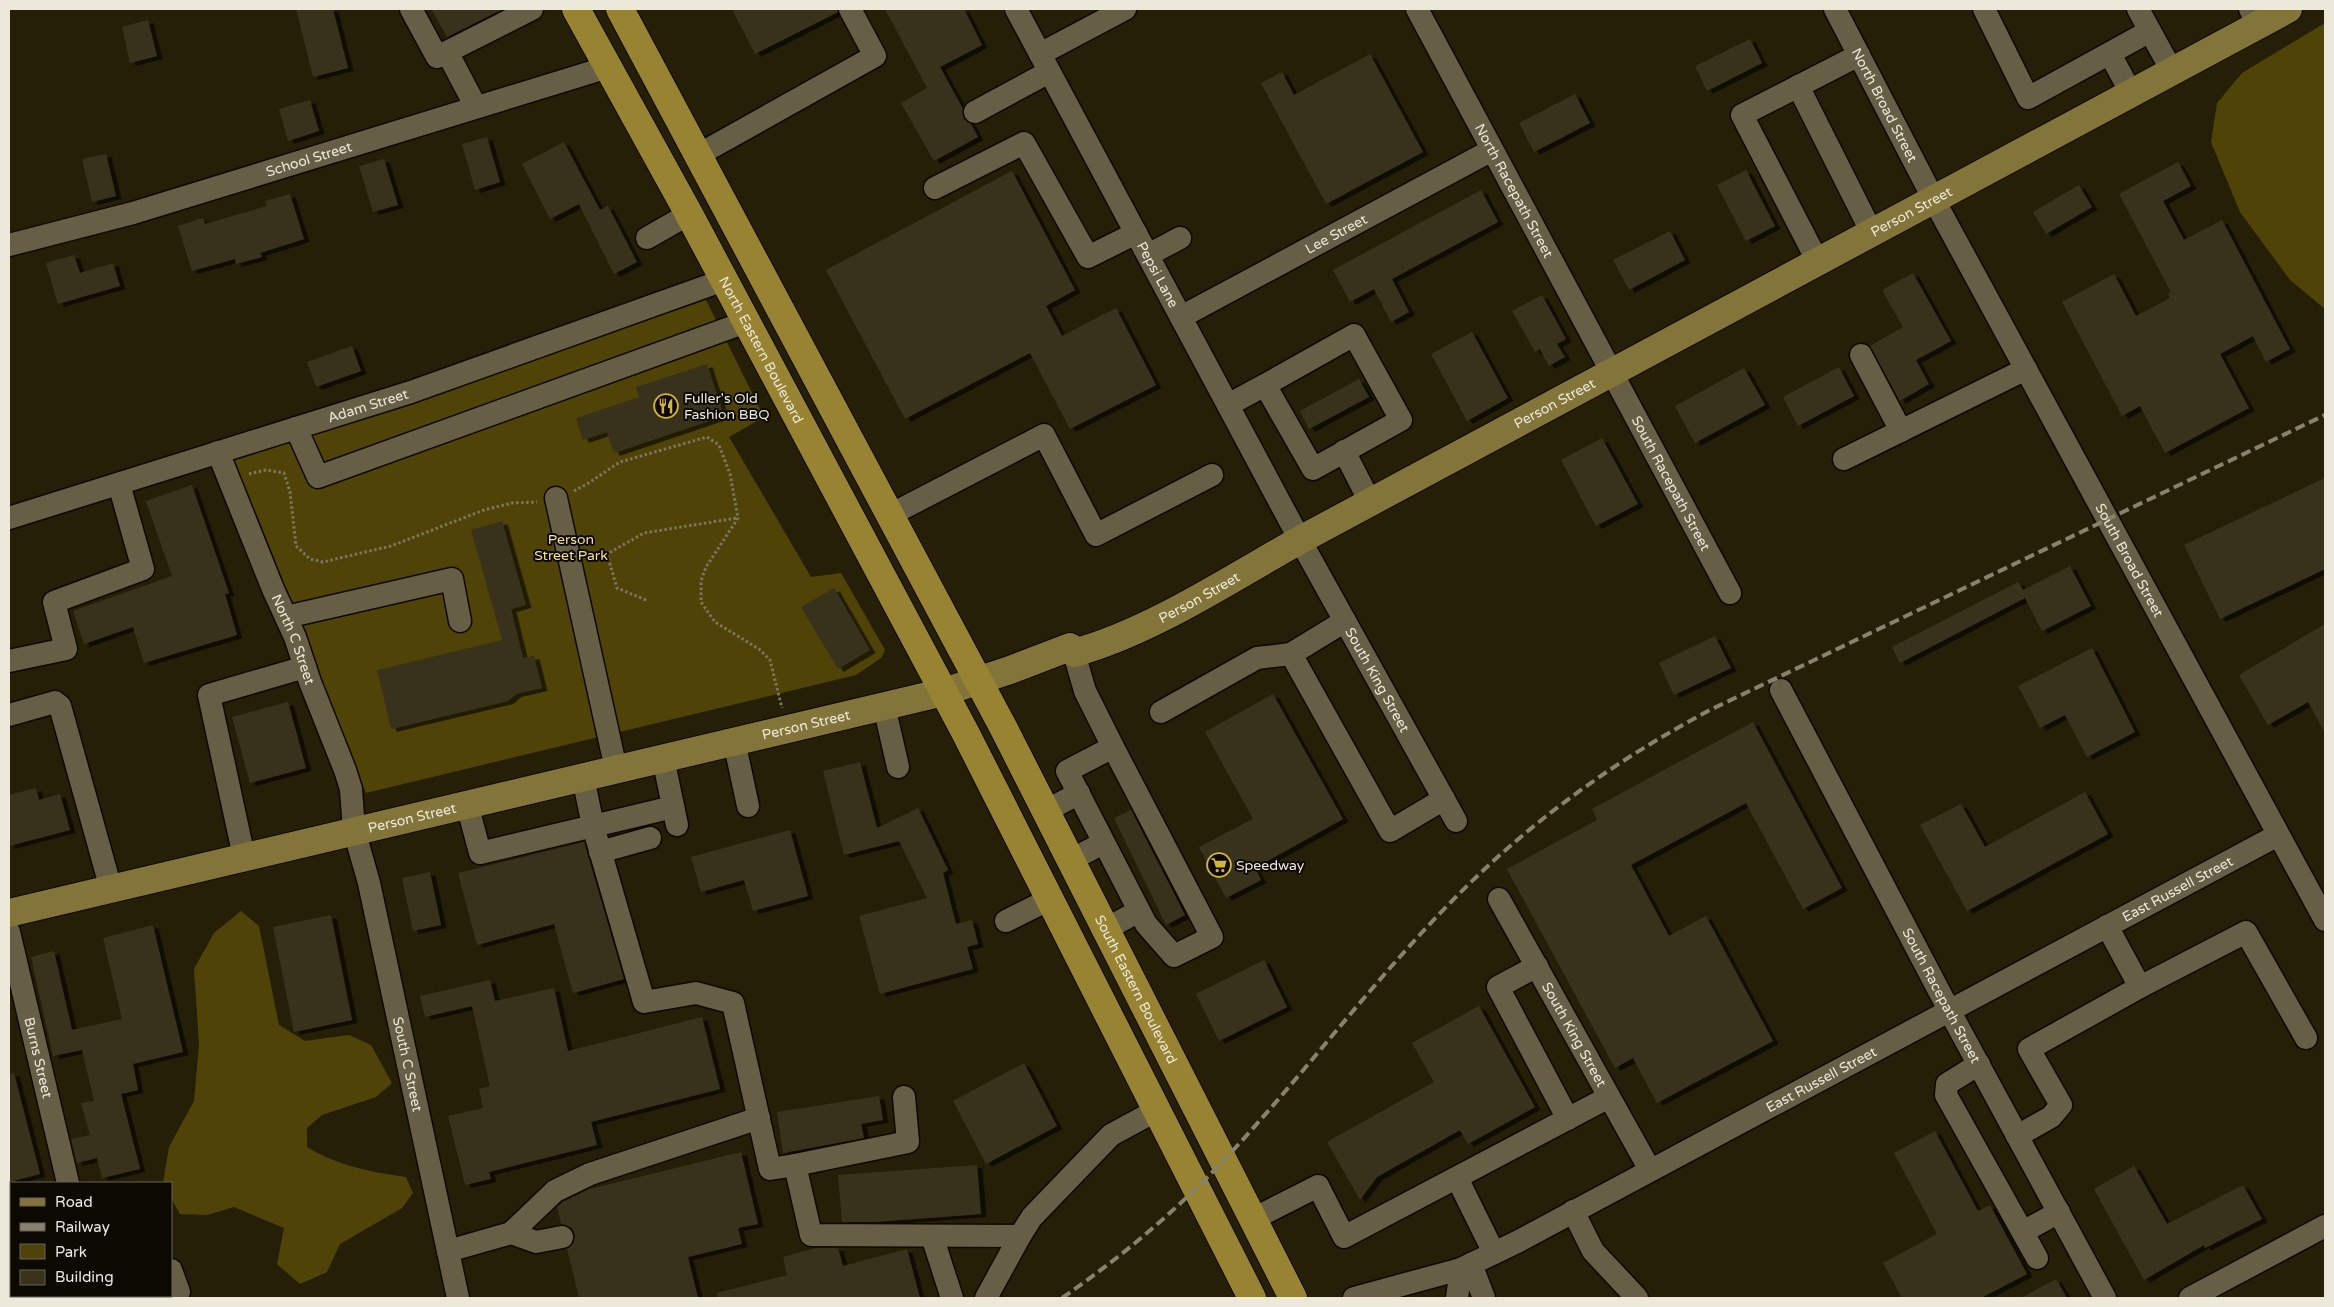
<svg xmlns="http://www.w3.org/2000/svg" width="2334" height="1307" font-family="'Varela Round',sans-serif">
  <defs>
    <filter id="shadow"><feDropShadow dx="5.5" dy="3" stdDeviation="0" flood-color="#0009"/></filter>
  </defs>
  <rect width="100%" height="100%" fill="#251f07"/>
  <path fill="#504308" d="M2325,23V309L2290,280L2240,212L2211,142L2217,103L2242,73Z
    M706,300L764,417L729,437L811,577L841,573L885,650L881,658L856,675L366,793L228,461Z
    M241,911L259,926L279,1025L305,1041L349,1035L371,1045L392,1083L376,1097L322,1115L307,1128V1147C338,1166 371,1172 406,1177L413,1193L402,1208L340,1244L327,1272L300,1284L277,1264L284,1228L234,1207L207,1215L180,1214L171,1198V1183H163L169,1147L194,1101L199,1044L194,969L214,933Z"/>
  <path fill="#39331a" filter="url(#shadow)" d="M296,9H333L348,68L313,77Z
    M431,9H503L447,37Z
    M732,9H837L838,12L755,54Z
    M885,9H964L982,45L940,67L963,109L964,119L971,124L978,137L934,161L901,103L927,88Z
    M148,20L157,56L130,63L122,27Z
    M1750,39L1762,63L1707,91L1695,66Z
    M1370,54L1423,152L1326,204L1261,83L1282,72L1294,95Z
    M1575,94L1590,123L1534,152L1519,123Z
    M310,100L319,131L288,141L279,109Z
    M487,137L500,182L475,190L462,144Z
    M564,142L600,210L608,206L637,262L614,274L579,204L550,219L522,164Z
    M106,154L116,196L92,202L82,159Z
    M384,159L398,205L373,212L359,166Z
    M2178,162L2191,186L2163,201L2184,240L2222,220L2290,349L2266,362L2253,336L2220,354L2249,408L2165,453L2140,406L2122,416L2062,302L2114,274L2136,316L2170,298L2168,294L2171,292L2119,194Z
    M1746,170L1775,226L1746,241L1717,185Z
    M1012,171L1075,290L1046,306L1062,336L1116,308L1156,385L1070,429L1030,353L905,419L826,270Z
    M2079,185L2092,207L2046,234L2033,212Z
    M1481,190L1498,222L1392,279L1409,312L1391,322L1374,289L1350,302L1333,270Z
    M290,194L304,239L260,253L262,257L236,264L235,259L192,271L178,226L203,218L205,224L267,206L265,201Z
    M1670,231L1685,260L1629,290L1613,260Z
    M74,255L80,273L113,263L120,286L58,304L46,263Z
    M1913,273L1951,341L1916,360L1929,384L1900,401L1870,346L1903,327L1882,290Z
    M1542,295L1566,339L1557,344L1565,357L1549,366L1540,349L1535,352L1512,311Z
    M1472,332L1508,398L1467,421L1431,354Z
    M352,346L361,371L316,387L307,362Z
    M707,364L724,416L614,453L607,432L583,440L576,418L639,397L636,387Z
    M1839,367L1854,396L1798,426L1783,397Z
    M1744,368L1765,405L1695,443L1675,406Z
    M1359,379L1369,397L1309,429L1300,411Z
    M1602,438L1638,504L1596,526L1561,460Z
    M2325,478V569L2220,619L2184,545Z
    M192,485L229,593L225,594L237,635L144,663L133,627L84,644L73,611L172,576L146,501Z
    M502,521L526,605L511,609L523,658L534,656L542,688L516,694L508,701L391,729L377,670L502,640L471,530Z
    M2070,566L2091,606L2042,631L2025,598L1900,663L1892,647L2018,582L2023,590Z
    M834,588L870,650L838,669L801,607Z
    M2325,624V733L2308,702L2268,725L2239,675Z
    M1715,636L1731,668L1674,695L1659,663Z
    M2092,648L2135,732L2087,757L2065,715L2040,728L2018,686Z
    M1273,694L1343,819L1255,868L1261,880L1226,898L1199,847L1253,819L1205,732Z
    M288,702L306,768L250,783L232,717Z
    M1753,722L1842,888L1803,909L1746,803L1631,865L1669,936L1706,916L1773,1041L1657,1103L1633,1058L1615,1068L1507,869L1597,820L1592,809Z
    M860,762L877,828L918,808L948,870L943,873L956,924L972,920L978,944L967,947L973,969L880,994L859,916L927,898L899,841L844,855L823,771Z
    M36,788L39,800L60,794L70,830L9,846V795Z
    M2085,792L2108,834L1967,911L1920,825L1961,804L1985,847Z
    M1131,810L1185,915L1166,925L1114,818Z
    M790,830L808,896L753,911L744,880L701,892L691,857Z
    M584,842L624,979L573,993L554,924L477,945L458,873Z
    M430,872L441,925L413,931L402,878Z
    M331,915L352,1020L294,1032L273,927Z
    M153,925L183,1052L133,1064L138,1090L121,1094L140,1169L102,1178L97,1158L77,1163L71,1139L90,1135L81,1103L94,1101L82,1050L53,1056L31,957L54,951L72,1030L122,1019L103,938Z
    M1264,960L1287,1007L1219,1041L1196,994Z
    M490,980L495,1001L554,988L568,1051L702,1017L720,1089L591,1122L597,1145L489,1172L491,1179L465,1185L448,1116L483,1108L479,1089L490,1086L472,1006L425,1017L420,996Z
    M1479,1006L1535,1107L1468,1144L1460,1130L1377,1177L1360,1200L1327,1142L1434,1082L1412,1043Z
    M1024,1063L1057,1126L986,1164L953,1101Z
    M14,1073L40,1174L9,1182V1074Z
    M879,1096L883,1120L861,1124L864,1138L783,1153L777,1112Z
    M1935,1131L1978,1211L1990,1205L2027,1274L1981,1298H1902L1883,1263L1937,1234L1894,1153Z
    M741,1152L758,1224L738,1228L742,1244L688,1257L698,1298H579L567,1249L574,1242L575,1235L572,1228L561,1224L557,1207L563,1202L590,1189Z
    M977,1165L981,1214L875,1222H842L838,1175Z
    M2134,1166L2167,1224L2243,1185L2262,1219L2205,1248L2204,1245L2144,1280L2094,1189Z
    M816,1248H838L843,1266L907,1249L920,1298H718L717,1293L787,1275L783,1257Z
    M2056,1279L2067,1298H2021Z"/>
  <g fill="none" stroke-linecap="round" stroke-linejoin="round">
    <g stroke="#0e0900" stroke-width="25">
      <g id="minor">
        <path d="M411,9L437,57L532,9"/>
        <path id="s1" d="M1016,9L1300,540L1456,821"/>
        <path id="s2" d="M1417,9L1730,593"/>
        <path id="s3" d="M1835,9L1934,200L2325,920"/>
        <path d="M1984,9L2028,98L2150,31L2138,9"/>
        <path d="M2250,9L2258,25"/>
        <path d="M2150,31L2172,71"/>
        <path d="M447,52L476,107"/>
        <path d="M1040,54L1125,9"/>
        <path d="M2110,54L2131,93"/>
        <path d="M1798,86L1872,233"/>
        <path d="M975,112L1049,72"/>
        <path d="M698,155L875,56L850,9"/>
        <path d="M935,188L1024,143L1088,257L1136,233"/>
        <path d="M647,238L689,214"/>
        <path id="s4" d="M9,245L133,213L608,67"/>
        <path d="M1148,255L1180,238"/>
        <path d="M1818,262L1742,115L1859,55"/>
        <path id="s5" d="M1181,317L1492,150"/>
        <path d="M1354,335L1401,420L1313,469L1265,385Z"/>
        <path d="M1861,355L1901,431"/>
        <path d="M1228,405L1265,385"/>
        <path d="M296,428L318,477L746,322"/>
        <path d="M1344,451L1370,502"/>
        <path id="s6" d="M218,452L273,589L295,637L310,682L345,770L351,789L354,830L369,883L458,1298"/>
        <path d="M1844,459L2026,369"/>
        <path d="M556,498L616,769"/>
        <path d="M890,515L1044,435L1096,535L1212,475"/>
        <path id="s7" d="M9,518L411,392L724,280"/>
        <path d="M286,617L452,579L460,621"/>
        <path d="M1345,621L1291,654L1390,831L1444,799"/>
        <path d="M1074,653L1085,691L1113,747"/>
        <path d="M9,661L66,649L54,602L143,569L119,484"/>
        <path id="s8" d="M1781,690L1949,1010L2105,1298"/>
        <path d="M884,706L898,767"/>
        <path d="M1161,712L1257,658L1291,654"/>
        <path d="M9,715L55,702L60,706L111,889"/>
        <path d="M734,741L748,806"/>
        <path d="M1113,747L1212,937L1174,956L1146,924L1067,771Z"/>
        <path d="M663,758L677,825"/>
        <path d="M583,777L593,826L644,1002L696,993L733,1003L770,1169L795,1165"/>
        <path d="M467,804L480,853L673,807"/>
        <path d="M1046,811L1079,793"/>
        <path d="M600,852L650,838"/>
        <path d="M244,857L209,695L305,667"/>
        <path d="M1071,860L1103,843"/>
        <path id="s9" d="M1499,899L1650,1170"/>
        <path d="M1006,921L1050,899"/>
        <path d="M1106,929L1139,911"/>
        <path id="s10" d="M9,932L68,1183"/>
        <path d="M1537,966L1498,987L1568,1119"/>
        <path d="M2140,987L2246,932L2306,1038"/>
        <path d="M1979,1064L1947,1084L1946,1095L2037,1258"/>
        <path d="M904,1097L908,1142L795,1165L811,1235L1020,1236"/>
        <path d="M2017,1136L2051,1117L2061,1105L2029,1049L2140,987L2107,926"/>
        <path d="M1457,1178L1494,1253"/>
        <path d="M1573,1211L1593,1251L1637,1298"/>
        <path d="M1253,1219L1318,1186L1344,1237L1609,1097"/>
        <path d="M2023,1232L2059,1212"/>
        <path d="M511,1233L536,1242L562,1237"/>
        <path d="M932,1236L952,1298"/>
        <path d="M448,1251L511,1233L555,1191L590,1174L759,1118"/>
        <path d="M1471,1264L1484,1298"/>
        <path d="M171,1270L179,1292L171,1294"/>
        <path d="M97,1296L98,1298"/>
        <path d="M986,1298L1020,1236L1032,1217L1111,1135L1157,1110"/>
        <path id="s11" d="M1354,1298L1461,1269L1517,1242L2278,835"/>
        <path d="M1457,1298L1461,1269"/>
        <path d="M2190,1298L2325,1226"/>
      </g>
    </g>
    <g stroke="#0e0900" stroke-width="30">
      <g id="major">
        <path id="s12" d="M9,913L944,692L1010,670L1070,647L1074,653C1151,632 1230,579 1300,540L2288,9"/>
      </g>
    </g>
    <g stroke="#0e0900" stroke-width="30">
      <g id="highway">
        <path id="s13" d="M576,9L689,214L965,732L1252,1298"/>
        <path id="s14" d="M620,9L1003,727L1293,1298"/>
      </g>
    </g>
    <path stroke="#7b7662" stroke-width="3" stroke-dasharray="2.5 2.5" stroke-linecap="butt" d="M249,474L266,470L284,473L290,492L296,546L310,559L323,562L391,546L484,510L512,503L537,502
      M574,491L587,484L620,462L707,437L719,445L730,474L738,518L706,567L701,581V602L715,622L759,649L770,660L782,708
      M646,600L617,588L607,554L644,533L737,518"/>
    <use href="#minor" stroke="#665f46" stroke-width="22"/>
    <use href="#major" stroke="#83753a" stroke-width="28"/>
    <use href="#highway" stroke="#978332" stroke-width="28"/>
    <path stroke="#86826e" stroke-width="4" stroke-dasharray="10 5" stroke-linecap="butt" d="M1062,1298C1120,1258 1175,1212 1224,1160C1302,1077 1371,983 1452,901C1528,823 1614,761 1710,710L2325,415"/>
  </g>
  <defs>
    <g id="restaurant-ring" transform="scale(1.25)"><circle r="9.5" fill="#0c0902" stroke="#d4b635" stroke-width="1.5"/><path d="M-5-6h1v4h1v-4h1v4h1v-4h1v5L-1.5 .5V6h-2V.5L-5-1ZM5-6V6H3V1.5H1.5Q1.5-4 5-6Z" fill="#d4b635"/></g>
    <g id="supermarket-ring" transform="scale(1.25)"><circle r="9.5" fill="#0c0902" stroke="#d4b635" stroke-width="1.5"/><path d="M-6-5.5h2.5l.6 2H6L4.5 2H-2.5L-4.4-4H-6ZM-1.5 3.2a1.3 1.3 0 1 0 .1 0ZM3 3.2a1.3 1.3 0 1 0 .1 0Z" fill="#d4b635"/></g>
  </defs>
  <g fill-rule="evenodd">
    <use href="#restaurant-ring" x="666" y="406"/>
    <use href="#supermarket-ring" x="1219" y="865"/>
  </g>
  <g text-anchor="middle" stroke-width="4" stroke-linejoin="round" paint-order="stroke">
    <g font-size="14" fill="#ece9da" stroke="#0c0902">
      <text dy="5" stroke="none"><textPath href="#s3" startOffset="108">North Broad Street</textPath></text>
      <text dy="5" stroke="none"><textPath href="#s4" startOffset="312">School Street</textPath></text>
      <text dy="5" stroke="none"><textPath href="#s2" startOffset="206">North Racepath Street</textPath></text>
      <text dy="5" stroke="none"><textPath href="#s12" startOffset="2049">Person Street</textPath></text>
      <text dy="5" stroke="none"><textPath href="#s5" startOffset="176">Lee Street</textPath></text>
      <text dy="5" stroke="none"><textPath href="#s1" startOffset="301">Pepsi Lane</textPath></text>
      <text dy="5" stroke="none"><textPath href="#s13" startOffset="388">North Eastern Boulevard</textPath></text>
      <text dy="5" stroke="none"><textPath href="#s12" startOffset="1644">Person Street</textPath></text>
      <text dy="5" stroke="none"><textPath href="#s7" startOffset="376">Adam Street</textPath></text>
      <text dy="5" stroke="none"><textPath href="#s2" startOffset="538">South Racepath Street</textPath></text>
      <text dy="5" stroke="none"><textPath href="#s3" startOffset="625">South Broad Street</textPath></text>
      <text dy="5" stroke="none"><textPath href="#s12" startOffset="1239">Person Street</textPath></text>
      <text dy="5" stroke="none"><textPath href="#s6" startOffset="202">North C Street</textPath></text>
      <text dy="5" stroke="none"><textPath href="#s1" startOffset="762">South King Street</textPath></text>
      <text dy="5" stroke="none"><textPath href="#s12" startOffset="819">Person Street</textPath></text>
      <text dy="5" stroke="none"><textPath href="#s12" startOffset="414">Person Street</textPath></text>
      <text dy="5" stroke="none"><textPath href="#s11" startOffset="922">East Russell Street</textPath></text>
      <text dy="5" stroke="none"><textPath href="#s14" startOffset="1108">South Eastern Boulevard</textPath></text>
      <text dy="5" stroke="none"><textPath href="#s8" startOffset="345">South Racepath Street</textPath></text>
      <text dy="5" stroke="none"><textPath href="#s9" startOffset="155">South King Street</textPath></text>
      <text dy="5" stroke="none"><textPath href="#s10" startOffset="129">Burns Street</textPath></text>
      <text dy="5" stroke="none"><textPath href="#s6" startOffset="644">South C Street</textPath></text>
      <text dy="5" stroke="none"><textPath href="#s11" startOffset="518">East Russell Street</textPath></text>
    </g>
    <g font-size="14" fill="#ece9da" stroke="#0c0902" text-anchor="start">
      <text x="684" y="403">Fuller's Old<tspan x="684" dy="16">Fashion BBQ</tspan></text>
      <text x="1236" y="870">Speedway</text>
    </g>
    <g font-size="14" fill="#f6e08d" stroke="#0c0902">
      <text x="571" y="544">Person<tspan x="571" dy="16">Street Park</tspan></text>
    </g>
  </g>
  <rect width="2334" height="1307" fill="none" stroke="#ece9da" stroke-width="20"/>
  <rect x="10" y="1182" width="162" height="115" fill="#0c0902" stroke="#666358"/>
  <rect x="20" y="1198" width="25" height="8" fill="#83753a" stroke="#666358"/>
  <text x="55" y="1207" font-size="15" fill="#ece9da">Road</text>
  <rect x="20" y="1223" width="25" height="8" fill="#86826e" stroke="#666358"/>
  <text x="55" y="1232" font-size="15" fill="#ece9da">Railway</text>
  <rect x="20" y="1244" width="25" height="15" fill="#504308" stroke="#666358"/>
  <text x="55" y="1257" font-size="15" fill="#ece9da">Park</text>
  <rect x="20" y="1270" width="25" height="15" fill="#39331a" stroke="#666358"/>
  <text x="55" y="1282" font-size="15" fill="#ece9da">Building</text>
</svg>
